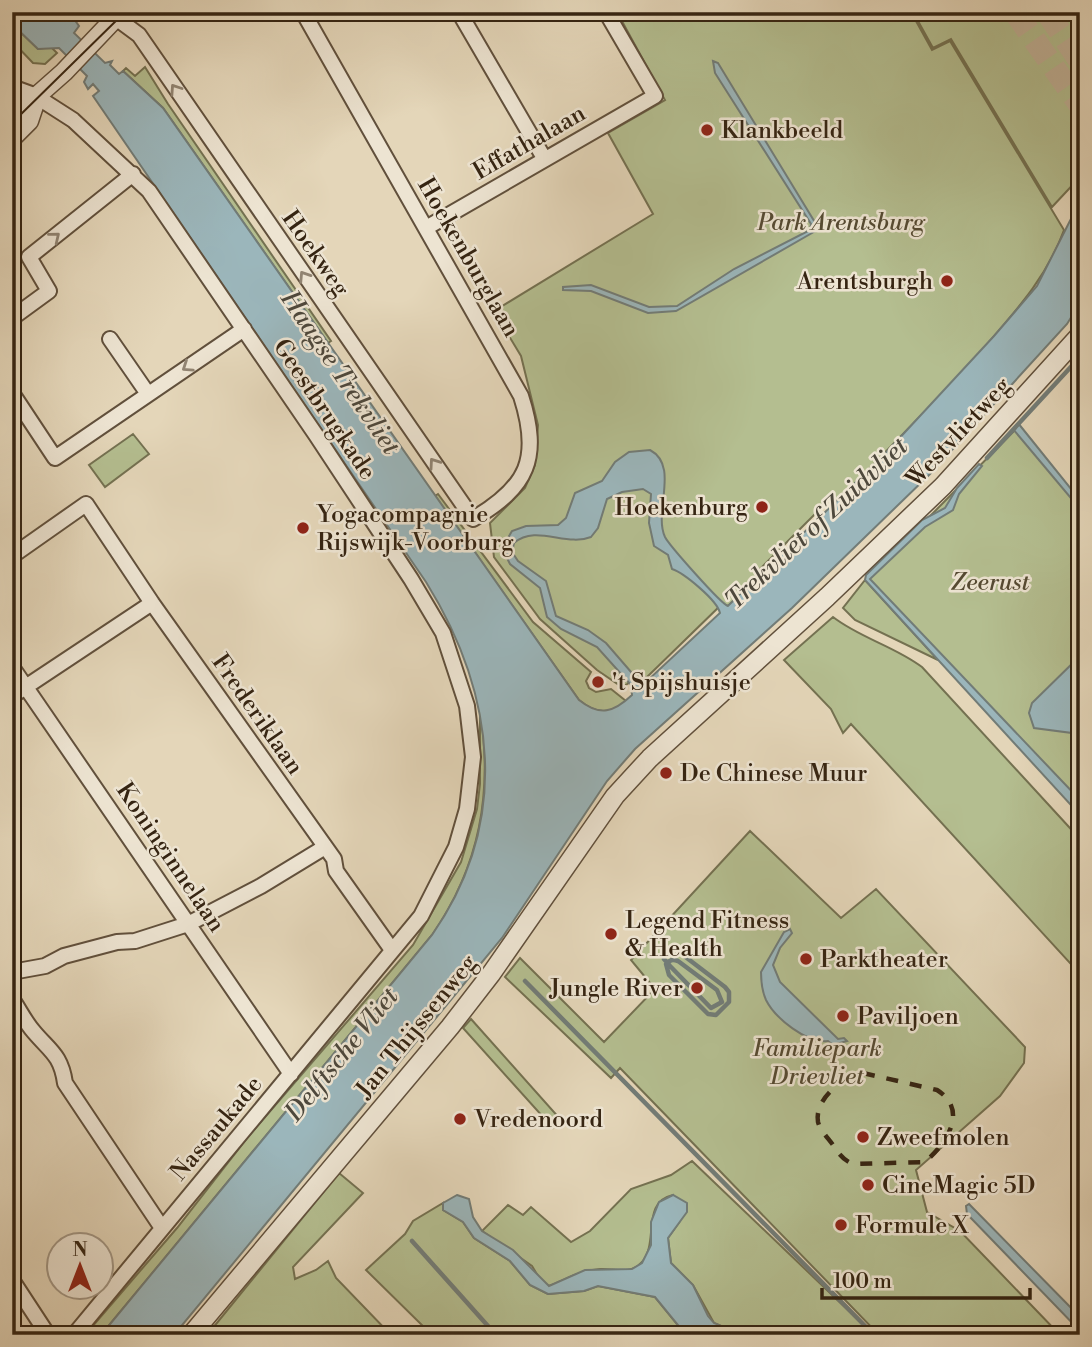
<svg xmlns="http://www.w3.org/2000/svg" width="1092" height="1347" font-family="'Libre Bodoni',serif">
  <rect width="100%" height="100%" fill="#e4d6b9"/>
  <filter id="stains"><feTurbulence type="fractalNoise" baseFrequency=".00286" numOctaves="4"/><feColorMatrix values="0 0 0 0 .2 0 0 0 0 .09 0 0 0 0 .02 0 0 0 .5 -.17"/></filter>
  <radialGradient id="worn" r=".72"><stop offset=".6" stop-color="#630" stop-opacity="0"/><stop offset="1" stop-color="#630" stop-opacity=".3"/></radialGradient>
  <path fill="#b4be90" stroke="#747151" stroke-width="2" d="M617,12H911L932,50L950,41L1064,230C1046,280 1012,315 977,356C929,409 878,459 829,510L824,505L760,569L762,573L728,606L722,604L647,677L626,678L629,683L622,687L597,670L540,619L494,557L490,523L525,488L535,465L538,425L521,356L494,311L653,214L608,133L665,100Z
    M913,12H1079L1080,177L1052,207L951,39L933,48Z
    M12,24L38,49L51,47L57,53L45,64L33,63L12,41Z
    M145,67L168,104L331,341L328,343L163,108L123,71L126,68L135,76Z
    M1017,428L1080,505V810L867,580Z
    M133,434L149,454L105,487L89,465Z
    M438,494L533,622L591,672L586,681L589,688L596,692L611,689L626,701C609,715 596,714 579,700L435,496Z
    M865,580L938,660L855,620L843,608Z
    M833,617C860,638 894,646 922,667L1080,839V974L851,724L843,733L831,709L784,660Z
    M480,710C493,792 480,866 432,935L101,1335H85L177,1228L248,1137L413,945L461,862L477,809L480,784Z
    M750,831L841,918L876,889L1025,1047L1024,1063L1000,1096L916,1170L927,1212L960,1231L1060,1335H879L620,1068L611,1078L505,977L520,958L604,1042L655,989L631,960Z
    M471,1019L561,1120L553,1128L463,1028Z
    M692,1161L874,1335H742L714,1323L693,1285L671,1263L668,1238L680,1221L673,1195C640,1202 660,1244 641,1263C630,1275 614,1268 600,1269C581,1270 567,1279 549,1286L541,1281L532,1266L482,1231L508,1205L523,1215L531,1207L571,1242L590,1231L631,1189L671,1175Z
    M339,1173L363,1193L293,1267L295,1279L316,1270L328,1261L336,1278L391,1335H218L212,1329Z
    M443,1203V1210L463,1222L474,1238L510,1261L530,1285L548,1294L584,1291L598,1286L655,1297L686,1335H432L366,1270L405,1234L413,1221Z"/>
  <path fill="#9bb6bb" stroke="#727c77" stroke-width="2" fill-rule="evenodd" d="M12,12H69L79,26L74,33L105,63L112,61L110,65L119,74L123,71L163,108L579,700C600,717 614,712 632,695L631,685L597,647L561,629L547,617L540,588L510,564L506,556L505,543L512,531L526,526L558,525L566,518L575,493L602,481L615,462L629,452L650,450C680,466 653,511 665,537C669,545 721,604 728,606L882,457L994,336L1037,286L1080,201V303L1067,324L930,474L792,608L635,749L607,781L502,938L174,1335H101L432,935C511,822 496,695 426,582L93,96L99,91L93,84L88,89L84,82L87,76L59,48L38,49L12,24ZM643,489L651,494L649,523L654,546L668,555L672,569C684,573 717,600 720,613L646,682L638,680L606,643L588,630L556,616L546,581L518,561L512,552L514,543C536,524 566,547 591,537L598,528L607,499L622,492Z
    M713,61L718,63L819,229L676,311L648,313L591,291L563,290V287L591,285L649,307L677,306L734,269L810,230L811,224L715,73Z
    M1018,423L1080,500V509L1013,429Z
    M979,464L982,466L959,494L953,510L925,527L870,579L1080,800V815L865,580L866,575L922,520L945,508L957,488Z
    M1080,656V734L1034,728L1029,713L1032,703Z
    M790,929L792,933L780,948L773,965L780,982L838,1039L844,1038L847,1041L833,1045L828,1041C807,1044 775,1018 766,1000C762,991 761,982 761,972L784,932Z
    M457,1195L469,1199L473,1217L482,1231L513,1250L549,1286L585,1270L632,1269L642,1263L651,1245V1222L659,1202L673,1195L687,1203V1212L668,1238L671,1263L693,1285L708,1316L714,1323L742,1335H686L655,1297L598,1286L584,1291L548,1294L530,1285L510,1261L474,1238L463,1222L443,1210V1203Z
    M969,1204L1080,1317V1331L967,1214L966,1206Z"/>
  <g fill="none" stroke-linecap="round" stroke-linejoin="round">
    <path stroke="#727c77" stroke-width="4.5" d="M987,458L1080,357
      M664,959L666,950L675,949L725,987L729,992V1002L716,1015L708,1014L669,975L666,964C670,960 672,959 678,961L717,990L722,1002L711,1008L670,966L664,959
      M525,981L874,1335
      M412,1241L496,1335"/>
    <path stroke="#c1b298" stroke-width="23" stroke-dasharray="23 11" stroke-linecap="butt" d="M1015,12L1080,105
      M1047,12L1080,61"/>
    <g stroke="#61503c" stroke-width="18">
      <path id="minor" d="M459,12L544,158
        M116,18L139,35L473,519C528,487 541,458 521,396L303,12
        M12,87L34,95L73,120L149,191L316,435L411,579L443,633L467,706L473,757L467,809L456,847L421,916L74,1335
        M426,228L655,96L606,12
        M12,318L49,291L29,257L133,174
        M110,339L148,394
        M12,393L55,458L244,329
        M12,556L86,504L152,603L334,859L336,871L392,950
        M12,667L291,1074
        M12,696L152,603
        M12,972L45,966L64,956L117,942L135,941L188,924L261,886L325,847
        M12,999C19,1009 25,1022 34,1032C50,1051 61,1055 65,1083L162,1228
        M12,1280L48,1335"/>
    </g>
    <g stroke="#61503c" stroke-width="21">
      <path id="tertiary" d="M12,118L64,72L121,12
        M12,138L29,121L37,97
        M191,1335L450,1027L491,974L615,796L650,758L827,597L943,486L1080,335"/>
    </g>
    <use href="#minor" stroke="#ede4d2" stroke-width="14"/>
    <use href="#tertiary" stroke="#ede4d2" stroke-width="18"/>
    <path stroke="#352412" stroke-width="2" d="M12,123L125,12"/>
    <path stroke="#352412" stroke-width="4.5" stroke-dasharray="12 12" stroke-linecap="butt" d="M863,1073L937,1090C969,1110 947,1143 925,1162L853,1164C843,1160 839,1154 833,1145C828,1138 820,1130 818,1122C814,1099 843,1077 863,1073Z"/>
  </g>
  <defs><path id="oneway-chevron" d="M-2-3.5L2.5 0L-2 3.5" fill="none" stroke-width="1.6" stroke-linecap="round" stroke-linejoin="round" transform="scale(1.75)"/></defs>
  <g stroke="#918472">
    <use href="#oneway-chevron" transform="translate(175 89) rotate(-124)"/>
    <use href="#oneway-chevron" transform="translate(55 237) rotate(-39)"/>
    <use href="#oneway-chevron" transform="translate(304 276) rotate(-123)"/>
    <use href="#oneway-chevron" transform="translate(187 367) rotate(146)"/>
    <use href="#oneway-chevron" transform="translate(434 463) rotate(-125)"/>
  </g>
  <g fill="#8f2418" stroke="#ede4d2" stroke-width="2.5">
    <circle cx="707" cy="130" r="7"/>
    <circle cx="947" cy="281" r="7"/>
    <circle cx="762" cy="507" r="7"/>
    <circle cx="303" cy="528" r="7"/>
    <circle cx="598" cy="682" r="7"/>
    <circle cx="666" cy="773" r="7"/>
    <circle cx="611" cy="934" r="7"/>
    <circle cx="806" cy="959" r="7"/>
    <circle cx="697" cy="988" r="7"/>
    <circle cx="843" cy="1016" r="7"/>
    <circle cx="460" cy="1119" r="7"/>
    <circle cx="863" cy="1137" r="7"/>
    <circle cx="868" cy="1185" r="7"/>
    <circle cx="841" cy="1225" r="7"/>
  </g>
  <g text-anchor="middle" stroke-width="5" stroke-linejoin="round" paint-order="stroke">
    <g font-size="24" fill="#352412" stroke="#ede4d2" text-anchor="start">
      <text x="721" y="138">Klankbeeld</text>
      <text x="933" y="289" text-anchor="end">Arentsburgh</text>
      <text x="748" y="515" text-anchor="end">Hoekenburg</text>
      <text x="317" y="522">Yogacompagnie<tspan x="317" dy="28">Rijswijk-Voorburg</tspan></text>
      <text x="612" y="690">'t Spijshuisje</text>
      <text x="680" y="781">De Chinese Muur</text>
      <text x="625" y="928">Legend Fitness<tspan x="625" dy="28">&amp; Health</tspan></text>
      <text x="820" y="967">Parktheater</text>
      <text x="683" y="996" text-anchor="end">Jungle River</text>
      <text x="857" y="1024">Paviljoen</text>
      <text x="474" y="1127">Vredenoord</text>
      <text x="877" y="1145">Zweefmolen</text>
      <text x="882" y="1193">CineMagic 5D</text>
      <text x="855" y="1233">Formule X</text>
    </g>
    <g font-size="24" fill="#352412" stroke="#ede4d2">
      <text transform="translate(529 142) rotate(-30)" y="8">Effathalaan</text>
      <text transform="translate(316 253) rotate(55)" y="8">Hoekweg</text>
      <text transform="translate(469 257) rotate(60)" y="8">Hoekenburglaan</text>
      <text transform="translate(325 409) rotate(56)" y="8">Geestbrugkade</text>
      <text transform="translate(958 432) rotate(-47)" y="8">Westvlietweg</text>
      <text transform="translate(258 714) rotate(55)" y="8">Frederiklaan</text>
      <text transform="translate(171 857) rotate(56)" y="8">Koninginnelaan</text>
      <text transform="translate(416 1026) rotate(-51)" y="8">Jan Thijssenweg</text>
      <text transform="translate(216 1128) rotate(-50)" y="8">Nassaukade</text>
    </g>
    <g font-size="24" font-style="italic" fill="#554a32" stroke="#ede4d2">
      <text x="841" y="230">Park Arentsburg</text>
      <text x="990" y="590">Zeerust</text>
      <text x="817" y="1056">Familiepark<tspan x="817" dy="28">Drievliet</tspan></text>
    </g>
    <g font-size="26" font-style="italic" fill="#4e483c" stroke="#ede4d2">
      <text transform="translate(341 372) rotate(56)" y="9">Haagse Trekvliet</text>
      <text transform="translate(816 523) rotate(-43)" y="9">Trekvliet of Zuidvliet</text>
      <text transform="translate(341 1054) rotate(-51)" y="9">Delftsche Vliet</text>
    </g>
  </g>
  <rect width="1092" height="1347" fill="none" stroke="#e4d6b9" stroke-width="42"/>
  <rect x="14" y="14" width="1064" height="1319" fill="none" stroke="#352412" stroke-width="3.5"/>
  <rect x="21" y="21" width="1050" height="1305" fill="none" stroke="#352412" stroke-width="2"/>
  <g transform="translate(80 1266)"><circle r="33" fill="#ede4d2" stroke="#a39785" stroke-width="2"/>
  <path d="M0-5L12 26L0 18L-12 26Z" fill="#8f2418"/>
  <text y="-10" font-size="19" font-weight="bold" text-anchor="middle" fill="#352412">N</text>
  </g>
  <path d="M822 1288v10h208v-10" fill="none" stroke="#352412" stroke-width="3.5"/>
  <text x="833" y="1288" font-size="21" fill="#352412" stroke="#ede4d2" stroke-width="5" paint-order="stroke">100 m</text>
  <rect width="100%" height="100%" filter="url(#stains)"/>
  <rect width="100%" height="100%" fill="url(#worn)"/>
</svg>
